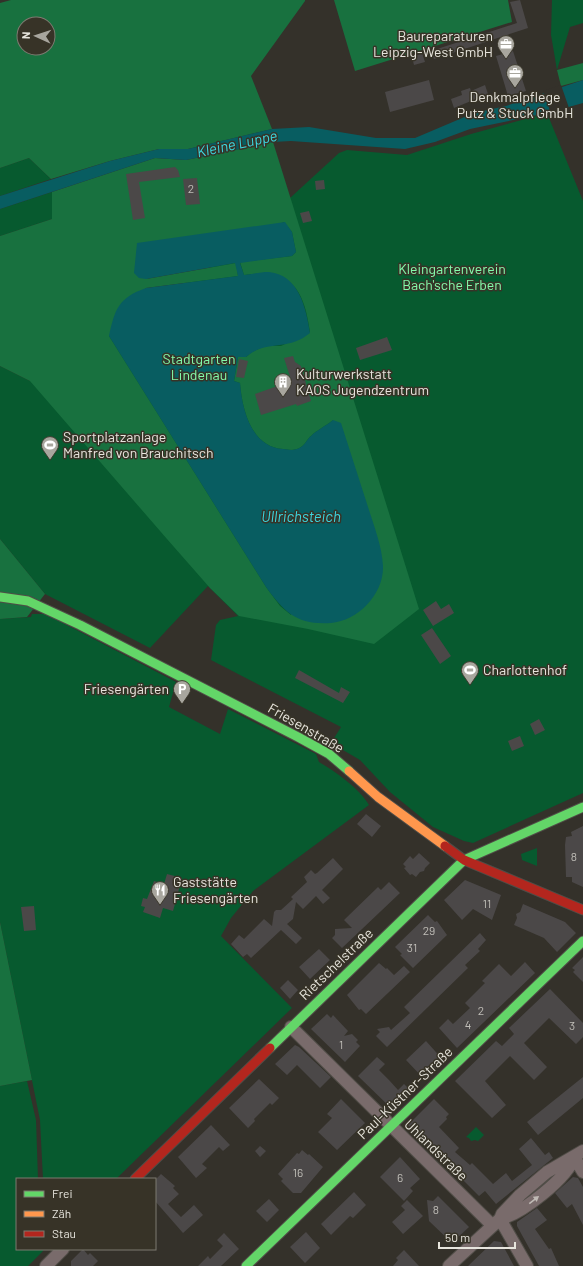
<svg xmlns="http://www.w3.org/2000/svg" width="583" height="1266" font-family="Barlow,sans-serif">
  <rect width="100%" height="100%" fill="#34312a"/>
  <path fill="#075a2f" d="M552,0H583V23L570,27L557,70L551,35Z
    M547,113L583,201V793L473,843L464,841L433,827L390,792L360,760L331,743L341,727L211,660L216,625L220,620L238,616L208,586L150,648L45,594L0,539V366L30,381L294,215L290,198L339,153L347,150L407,155L471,134Z
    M29,158L51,179L0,196V168Z
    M52,192V219L0,236V209Z
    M32,614H46L176,682L169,707L220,734L228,709L316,754L319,762C336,772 359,788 369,805L253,891L231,918L221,936L292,1008L116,1179H43L40,1120L0,922V619L31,617Z
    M537,848V866L522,860L521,854Z
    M27,1081L36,1120L38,1179H17V1249H43V1251L28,1266H0V1086Z
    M476,1127L484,1135L478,1141L475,1140L471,1141L469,1138L466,1137Z"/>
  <path fill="#18713f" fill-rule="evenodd" d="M11,0H305V1L251,76L272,129L188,149H159L110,161L51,179L29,158L0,168V3ZM24,24H48V48H24Z
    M334,0H508L512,22L355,71Z
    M583,63V80L561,86L557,70Z
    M273,142L419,609L374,644L308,629L239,616L210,588L167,539L30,381L0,366V236L52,219V192L155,158L186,160ZM284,222L292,232L296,252L292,256L240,262L244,275C291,268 304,288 310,332L281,346H265L252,352L246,357H238L234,381L240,383C242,409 251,447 283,449C289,450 295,451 301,447C305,445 307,439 311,436C317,430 326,426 333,420L291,615L280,606L266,587L109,336L146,288L238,276L236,263L146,279Z
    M0,539L45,594L27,617L0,619Z
    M0,922L32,1080L0,1086Z"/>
  <path fill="#085d61" d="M583,80V103L547,113L470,129L435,142L405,149L291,141L273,142L186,160L155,158L0,209V196L110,161L159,149H188L272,129L309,127L376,138H415L474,113L506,106Z
    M285,222L292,232L296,252L292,256L240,263L244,275C252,274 260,272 269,272C299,275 306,308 310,333C287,352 267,339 246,357H238L234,381L240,383C242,409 251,447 283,449C289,450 295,451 301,447C305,445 307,439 311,436C317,430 326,426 333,420L341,423C350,451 359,479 368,507C374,526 382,546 383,566C384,594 358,621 331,623C297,625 285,613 266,587L109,336C115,309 118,298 146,288L238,276L235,263L146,279L139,278L134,273L137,243Z"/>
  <path fill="#34312a" d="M561,85L569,108L551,114L543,91Z"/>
  <path fill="#4b4848" d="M520,0L528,28L434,59L431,51L517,23L510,2Z
    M513,51L526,91L508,96L496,56Z
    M422,53L425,62L414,65L412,57Z
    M429,80L434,100L390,112L385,92Z
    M485,85L488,94L454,108L451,99L462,95L461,91L470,88L471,91Z
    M175,167L178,170L180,177L139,182L145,218L133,220L126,174Z
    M197,178L200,204L186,205L183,179Z
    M324,180L325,189L316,190L315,181Z
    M309,211L312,221L303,223L300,213Z
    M387,337L392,350L360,360L356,348Z
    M293,356L295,362L301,366L311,401L297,406L296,404L261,415L255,394L286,383V381L291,380L284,358Z
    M239,359L248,361L244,378L236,377Z
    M436,601L441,609L449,604L454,613L433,626L423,610Z
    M432,628L451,656L440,664L421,635Z
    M299,670L339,693L341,687L350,692L343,703L295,678Z
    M539,719L545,730L535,735L530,724Z
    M520,736L524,746L512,751L508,741Z
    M366,814L381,826L372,837L357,824Z
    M583,826V887L572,882V877H566L565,845L566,837L572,836L571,832Z
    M419,853L430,863L425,868L424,871L420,872L416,877L412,874L410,875L404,868L406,867L403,864L410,856L413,859Z
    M333,858L343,869L322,890L330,898L323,904L316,896L303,909L296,902L293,919L287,924L302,938L296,944L281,930L251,958L247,954L243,957L231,944L239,935L244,939L264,919L272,926L274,912L276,910H281L293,899L291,897L307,882L304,877L311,870L315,874L317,873Z
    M167,874L182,878L173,911L163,908L160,918L143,912L145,907L141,906L143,898L147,899L154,881L164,884Z
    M465,880L501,895L492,920L473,909L462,920L444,900Z
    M389,882L400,893L342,948L332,938L335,935V929L352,928L344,920L378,887L381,890Z
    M523,904L565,922L576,933L557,952L544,938L514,925L517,918L516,914L520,912Z
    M34,906L36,930L24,931L21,907Z
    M428,915L435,922L437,921L447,935L413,968L400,955L402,954L395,947Z
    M480,933L486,940L478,949L480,951L465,965L468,968L387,1047L376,1036L380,1032L377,1029L389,1027L391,1030L410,1013L404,1007Z
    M319,949L330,960L310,979L299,967Z
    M583,957V982L573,972L575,970L572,968Z
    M525,962L535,973L457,1048L439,1028L448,1019L453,1024L470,1008L465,1003L485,983L482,981L499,964L511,976Z
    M379,963L386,969L387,968L394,975L404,966L410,972L366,1014L361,1009L359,1010L347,995Z
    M288,980L298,990L290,999L280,988Z
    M550,989L583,1023V1037L576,1044L549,1018L524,1043L547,1067L534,1080L510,1056L485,1081L506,1105L492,1118L455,1081L496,1041L502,1046L514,1034L509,1028Z
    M327,1014L331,1018L333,1015L348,1031L344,1036L352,1034L358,1040L356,1042L360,1046L345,1062L311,1029Z
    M426,1041L444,1061L425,1080L406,1060Z
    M295,1045L299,1047L331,1077L320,1088L297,1065L287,1075L275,1064Z
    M377,1057L385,1064L379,1070L389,1080L398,1090L404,1084L412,1092L393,1110L358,1076Z
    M583,1077V1098L538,1135L527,1122Z
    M259,1079L279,1098L272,1105L270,1103L254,1119L255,1121L248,1128L229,1108Z
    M341,1099L365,1123L337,1150L318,1132L332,1118L327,1114Z
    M434,1099L449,1114L446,1117L447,1119L439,1127L459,1148L455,1152L470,1165L472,1163L493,1184L506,1173L512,1181L532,1165L519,1149L531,1138L545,1155L549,1152L553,1158L496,1204L485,1191L479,1196L459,1176L463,1173L449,1158L445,1162L408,1125Z
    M211,1125L230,1145L223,1151L219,1147L202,1164L207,1168L196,1178L178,1157Z
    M260,1146L266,1151L260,1157L255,1151Z
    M302,1150L308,1155L309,1154L323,1167L301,1193H293L281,1181L283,1179L278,1174L297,1153L299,1154Z
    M400,1157L420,1179L410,1188L413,1191L404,1201L380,1177Z
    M161,1174L175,1186L173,1188L179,1194L168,1204L181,1217L194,1205L203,1215L183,1233L155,1201V1180Z
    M573,1177L578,1178L583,1187V1225L572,1204L567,1208L555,1193Z
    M354,1192L366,1205L353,1218L350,1216L331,1235L321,1224Z
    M438,1196L469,1227L452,1243L429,1221L427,1200L433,1201Z
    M269,1199L279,1210L267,1222L256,1211Z
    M407,1200L423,1216L403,1234L392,1222L405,1210L401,1206Z
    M537,1208L547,1220L535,1229L549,1249L551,1248L559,1266H539L517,1226V1222Z
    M306,1232L320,1248L305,1263L290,1247Z
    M224,1233L239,1249L221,1266H198L208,1256L210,1259L223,1246L217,1240Z
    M494,1241L501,1242L514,1266H468Z
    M83,1249L88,1255L90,1253L98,1261L93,1266H71V1261Z
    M404,1250L419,1266H393L398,1260L396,1258Z"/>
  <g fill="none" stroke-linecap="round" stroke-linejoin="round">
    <g stroke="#504d47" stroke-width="14">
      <path id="street" d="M291,1027L492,1225
        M574,1157L583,1172
        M500,1219C521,1214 568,1178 574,1157
        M500,1219L527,1266
        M46,1266L63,1249
        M449,1266L500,1219L502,1214L520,1195L547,1172L583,1151"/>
    </g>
    <g stroke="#504d47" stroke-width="11">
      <path id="fast" d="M0,597L28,601L80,625L298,737L329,754L349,771
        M270,1048L464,860L583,807
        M246,1266L583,941"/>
    </g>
    <g stroke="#504d47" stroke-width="11">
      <path id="slow" d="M349,771L378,797L445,846"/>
    </g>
    <g stroke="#504d47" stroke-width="11">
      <path id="jam" d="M445,846L464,860L583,910
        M135,1179L270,1048"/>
    </g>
    <use href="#street" stroke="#796b6b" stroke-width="12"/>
    <use href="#fast" stroke="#63d668" stroke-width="9"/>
    <use href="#slow" stroke="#ff974d" stroke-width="9"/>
    <use href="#jam" stroke="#b3261e" stroke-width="9"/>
  </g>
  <defs><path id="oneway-solid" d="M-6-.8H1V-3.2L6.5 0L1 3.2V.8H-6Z"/></defs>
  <use fill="#c0bab5" href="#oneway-solid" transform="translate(534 1200) rotate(-38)"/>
  <defs>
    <g id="office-pin" transform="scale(0.9)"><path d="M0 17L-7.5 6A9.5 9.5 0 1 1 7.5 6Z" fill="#a8a69e" stroke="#373327"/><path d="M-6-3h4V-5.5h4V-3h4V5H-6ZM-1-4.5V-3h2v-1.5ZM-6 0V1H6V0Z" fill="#fff"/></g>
    <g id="building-pin" transform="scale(0.9)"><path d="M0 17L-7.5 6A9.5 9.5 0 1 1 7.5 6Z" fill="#a8a69e" stroke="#373327"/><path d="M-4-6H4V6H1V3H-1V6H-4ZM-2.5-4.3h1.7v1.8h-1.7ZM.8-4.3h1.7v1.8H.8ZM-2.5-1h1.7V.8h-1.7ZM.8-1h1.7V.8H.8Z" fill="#fff"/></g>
    <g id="stadium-pin" transform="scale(0.9)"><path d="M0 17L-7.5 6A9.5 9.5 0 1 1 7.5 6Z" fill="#a8a69e" stroke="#373327"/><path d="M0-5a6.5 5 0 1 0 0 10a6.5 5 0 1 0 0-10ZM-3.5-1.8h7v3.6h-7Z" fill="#fff"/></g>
    <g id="parking-pin" transform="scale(0.9)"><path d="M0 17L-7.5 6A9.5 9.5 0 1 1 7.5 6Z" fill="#a8a69e" stroke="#373327"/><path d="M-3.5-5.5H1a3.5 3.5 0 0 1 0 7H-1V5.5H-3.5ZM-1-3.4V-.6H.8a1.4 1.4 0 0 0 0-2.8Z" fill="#fff"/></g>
    <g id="restaurant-pin" transform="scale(0.9)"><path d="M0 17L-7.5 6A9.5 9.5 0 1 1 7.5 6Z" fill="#a8a69e" stroke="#373327"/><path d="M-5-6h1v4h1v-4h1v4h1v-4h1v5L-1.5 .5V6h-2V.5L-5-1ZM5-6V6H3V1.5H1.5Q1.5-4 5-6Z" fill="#fff"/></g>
  </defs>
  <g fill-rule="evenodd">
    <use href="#office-pin" x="506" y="44"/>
    <use href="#office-pin" x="515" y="73"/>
    <use href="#building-pin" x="283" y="382"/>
    <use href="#stadium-pin" x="50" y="445"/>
    <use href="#stadium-pin" x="470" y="670"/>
    <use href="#parking-pin" x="182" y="689"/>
    <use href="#restaurant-pin" x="160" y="890"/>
  </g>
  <g text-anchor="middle" stroke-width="3" stroke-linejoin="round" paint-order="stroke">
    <g font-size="12" fill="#c0beb8">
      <text x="191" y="193">2</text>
      <text x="574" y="861">8</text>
      <text x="487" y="908">11</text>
      <text x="429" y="935">29</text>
      <text x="412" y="952">31</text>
      <text x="481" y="1015">2</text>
      <text x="468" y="1029">4</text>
      <text x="572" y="1030">3</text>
      <text x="341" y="1049">1</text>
      <text x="298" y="1177">16</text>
      <text x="400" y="1182">6</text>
      <text x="436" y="1214">8</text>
    </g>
    <g font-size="14" fill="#e7e5dd" stroke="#373327" text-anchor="start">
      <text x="493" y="41" text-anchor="end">Baureparaturen<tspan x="493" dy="16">Leipzig-West GmbH</tspan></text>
      <text x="515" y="102" text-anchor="middle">Denkmalpflege<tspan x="515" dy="16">Putz &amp; Stuck GmbH</tspan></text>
      <text x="296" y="379">Kulturwerkstatt<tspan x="296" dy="16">KAOS Jugendzentrum</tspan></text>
      <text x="63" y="442">Sportplatzanlage<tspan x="63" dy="16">Manfred von Brauchitsch</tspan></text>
      <text x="483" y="675">Charlottenhof</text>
      <text x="169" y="694" text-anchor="end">Friesengärten</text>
      <text x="173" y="887">Gaststätte<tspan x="173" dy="16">Friesengärten</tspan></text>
    </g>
    <g font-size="14" fill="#83fbab" stroke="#373327">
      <text x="452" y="274">Kleingartenverein<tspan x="452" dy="16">Bach'sche Erben</tspan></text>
      <text x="199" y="364">Stadtgarten<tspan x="199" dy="16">Lindenau</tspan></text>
    </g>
    <g font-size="14" fill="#e7e5dd" stroke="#373327">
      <text transform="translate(306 728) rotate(30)" y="5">Friesenstraße</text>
      <text transform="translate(336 964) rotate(-44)" y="5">Rietschelstraße</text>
      <text transform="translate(405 1093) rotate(-44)" y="5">Paul-Küstner-Straße</text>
      <text transform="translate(436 1150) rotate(44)" y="5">Uhlandstraße</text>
    </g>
    <g font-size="15" font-style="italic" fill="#3bd6df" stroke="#373327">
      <text transform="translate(237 144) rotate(-12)" y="5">Kleine Luppe</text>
      <text x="301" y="522">Ullrichsteich</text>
    </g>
  </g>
  <rect x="16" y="1178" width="140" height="72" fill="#373327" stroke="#7d7a70"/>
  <rect x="24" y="1191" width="20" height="6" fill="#63d668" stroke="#7d7a70"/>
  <text x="52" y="1198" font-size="12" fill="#e7e5dd">Frei</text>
  <rect x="24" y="1211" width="20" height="6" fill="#ff974d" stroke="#7d7a70"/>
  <text x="52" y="1218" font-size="12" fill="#e7e5dd">Zäh</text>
  <rect x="24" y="1231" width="20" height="6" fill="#b3261e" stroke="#7d7a70"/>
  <text x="52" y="1238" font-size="12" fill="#e7e5dd">Stau</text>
  <g transform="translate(36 36) rotate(273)"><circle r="19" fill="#373327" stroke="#7d7a70"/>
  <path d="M0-3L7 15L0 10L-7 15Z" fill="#a8a69e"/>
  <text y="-6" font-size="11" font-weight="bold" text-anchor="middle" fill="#e7e5dd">N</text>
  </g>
  <path d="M439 1242v6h76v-6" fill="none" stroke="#e7e5dd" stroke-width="2"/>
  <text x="445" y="1242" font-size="12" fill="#e7e5dd" stroke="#373327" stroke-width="3" paint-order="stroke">50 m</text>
</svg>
